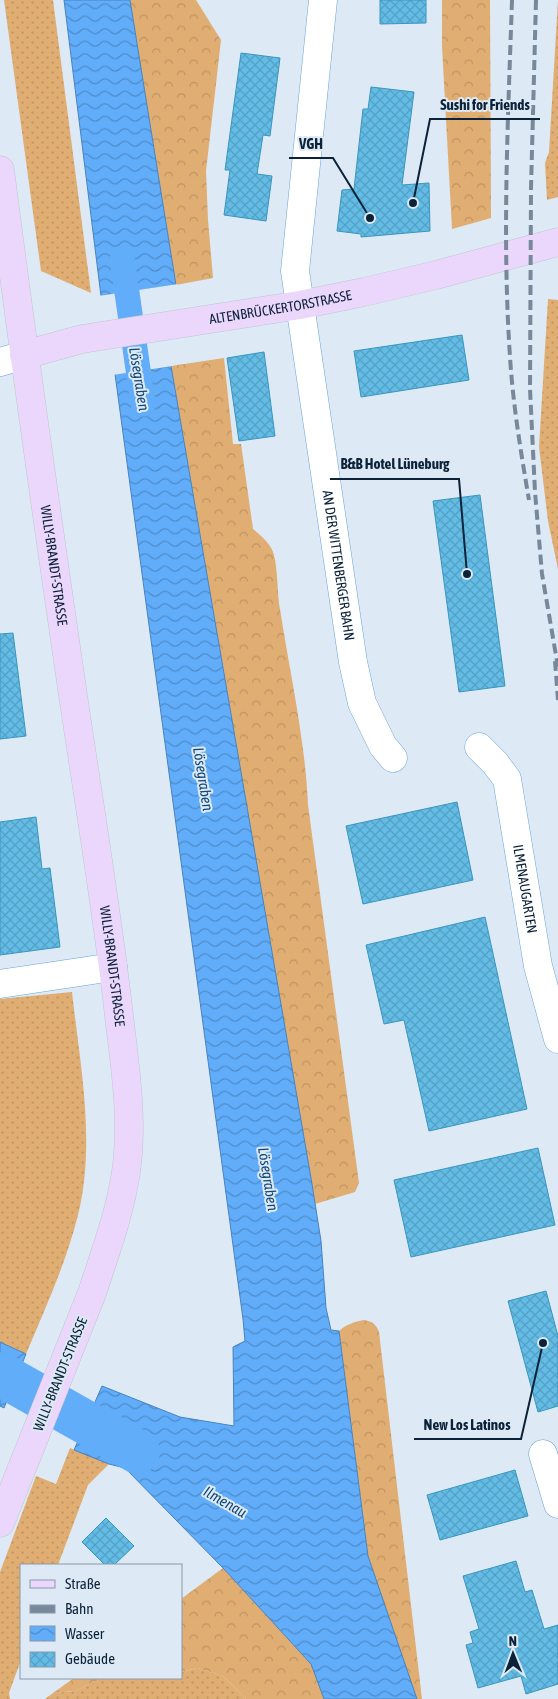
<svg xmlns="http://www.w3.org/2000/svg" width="558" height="1699" font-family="'Asap Condensed',sans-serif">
  <defs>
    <pattern id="grass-dots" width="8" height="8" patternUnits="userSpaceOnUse" patternTransform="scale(1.25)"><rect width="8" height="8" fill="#e0ad72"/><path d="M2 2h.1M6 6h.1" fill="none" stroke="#bf9563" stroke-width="1.8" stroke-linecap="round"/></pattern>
    <pattern id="forest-crowns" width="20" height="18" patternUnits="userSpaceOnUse" patternTransform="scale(1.25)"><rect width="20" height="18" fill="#e0ad72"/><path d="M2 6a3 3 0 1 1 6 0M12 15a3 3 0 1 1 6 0" fill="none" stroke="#bf9563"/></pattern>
    <pattern id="water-waves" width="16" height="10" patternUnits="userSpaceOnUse" patternTransform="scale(1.25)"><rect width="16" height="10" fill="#61adf9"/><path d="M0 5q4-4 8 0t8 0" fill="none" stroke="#4e8ccb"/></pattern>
    <pattern id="building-cross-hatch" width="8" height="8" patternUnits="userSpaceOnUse" patternTransform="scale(1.25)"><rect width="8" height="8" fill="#62bce5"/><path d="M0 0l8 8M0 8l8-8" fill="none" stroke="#54a1c5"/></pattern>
  </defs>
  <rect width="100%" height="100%" fill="#dde9f5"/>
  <path fill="url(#grass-dots)" d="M4,0H53L91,293L41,271Z
    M558,0V197L547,200L545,163L549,152Z
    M548,299L558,300V569L548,521L539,447Z
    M72,992C80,1065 96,1142 78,1215C66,1263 45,1309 26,1354L0,1342V999Z
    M70,1448L109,1464L88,1485L58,1565H21V1660L9,1693L10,1699H0V1572L36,1476L56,1484Z
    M197,1668L223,1676L246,1699H45L53,1693L75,1691L103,1678H181V1672Z"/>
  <path fill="url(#forest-crowns)" d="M130,0H196L221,40L206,171L208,220L213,278L176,285Z
    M442,0H490L491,218L452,229L442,46Z
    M224,358L233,444H241L253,529C261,536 269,542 273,552C278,566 277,593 280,609C290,674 305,738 308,805L359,1183L355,1192L315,1204L171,366Z
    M364,1320C373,1322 376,1324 379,1332L422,1699H401L368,1556L339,1331C347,1324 354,1322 364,1320Z
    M223,1568L311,1664L324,1699H246L223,1676L197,1668L181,1672V1599Z
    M74,1678H103L75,1691L53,1693Z"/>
  <path fill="url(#water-waves)" stroke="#4783bf" d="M64,0H130L176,285L101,296Z
    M171,366L312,1184L321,1241L326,1308L331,1330L339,1331L368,1556L417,1699H324L311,1664L223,1568L125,1468L109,1464L74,1450L102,1386L180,1417L234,1426L233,1347L245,1341L243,1319L115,374Z
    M0,1342L26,1354L4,1408L0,1406Z"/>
  <path fill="#dde9f5" d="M178,284L176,287L101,298L98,296Z
    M170,363L173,366L113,375L115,372Z"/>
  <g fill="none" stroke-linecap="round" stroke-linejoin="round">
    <path stroke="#61adf9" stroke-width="25" d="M122,258L143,404"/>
    <path stroke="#61adf9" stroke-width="44" d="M0,1374L138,1452"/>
  </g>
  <path fill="url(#building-cross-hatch)" stroke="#3996be" d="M380,0H426V23L380,24Z
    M241,53L280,58L270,136L263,135L257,174L272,176L266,221L224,215L230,170H225Z
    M371,87L414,92L402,185L429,183L430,231L361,237V234L337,231L342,190L354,189L363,109H368Z
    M462,335L469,380L361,397L354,351Z
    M264,352L275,436L239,441L227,358Z
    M480,495L505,686L459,692L433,501Z
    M13,633L26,736L0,739V634Z
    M457,802L473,880L363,904L346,826Z
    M36,817L42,869L50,868L60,947L0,955V822Z
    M485,917L527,1109L429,1131L404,1020L384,1024L366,945Z
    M538,1148L555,1225L411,1257L394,1180Z
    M546,1291L558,1336V1406L538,1412L508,1301Z
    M515,1470L528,1516L440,1540L427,1495Z
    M106,1518L134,1546L114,1565H105L82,1542Z
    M516,1561L525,1592L532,1590L544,1629L558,1625V1684L526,1694L521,1676L478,1688L466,1645L473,1643L470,1632L479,1629L463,1576Z"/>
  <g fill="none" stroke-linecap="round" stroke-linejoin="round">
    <g stroke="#6aa3dd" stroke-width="29">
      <g id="minor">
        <path id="s1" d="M323,0L295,271L353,662L362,703L383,746L393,758"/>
        <path d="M0,362L24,355"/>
        <path id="s2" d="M479,747L495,763L507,779L538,966L558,1039"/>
        <path d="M0,984L113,967"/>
        <path d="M543,1454L558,1504"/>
      </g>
    </g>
    <g stroke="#c0c6cc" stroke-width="29">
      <g id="major">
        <path id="s3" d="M0,170C23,348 48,525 74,702C89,803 106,905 118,1007C124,1061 134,1117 126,1172C120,1213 105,1253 92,1293L0,1523"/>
        <path id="s4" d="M24,355L82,339L300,305L364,292L436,275L558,242"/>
      </g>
    </g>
    <use href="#minor" stroke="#fff" stroke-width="28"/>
    <use href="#major" stroke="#ecd7fc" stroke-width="28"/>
    <path stroke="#768899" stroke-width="4" stroke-dasharray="10 5" stroke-linecap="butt" d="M512,0C508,119 502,238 510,357C513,405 521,453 529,500
      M536,0L531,188L530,389L535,492L542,574L558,667
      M555,661L558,700"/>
  </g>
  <g text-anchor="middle" stroke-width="4" stroke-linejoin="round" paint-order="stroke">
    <g font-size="14" fill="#0b2239" stroke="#dde9f5">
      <text dy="5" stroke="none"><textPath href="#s4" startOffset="261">ALTENBRÜCKERTORSTRASSE</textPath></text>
      <text dy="5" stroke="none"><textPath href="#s3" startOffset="399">WILLY-BRANDT-STRASSE</textPath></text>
      <text dy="5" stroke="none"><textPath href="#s1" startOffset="570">AN DER WITTENBERGER BAHN</textPath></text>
      <text dy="5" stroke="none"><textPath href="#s2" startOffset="154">ILMENAUGARTEN</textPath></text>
      <text dy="5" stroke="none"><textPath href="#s3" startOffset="804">WILLY-BRANDT-STRASSE</textPath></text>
      <text transform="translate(60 1374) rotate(-68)" y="5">WILLY-BRANDT-STRASSE</text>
    </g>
    <g font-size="15" font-style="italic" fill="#104777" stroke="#dde9f5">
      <text transform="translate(139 379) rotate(81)" y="5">Lösegraben</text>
      <text transform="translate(203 779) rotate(81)" y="5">Lösegraben</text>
      <text transform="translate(268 1179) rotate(81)" y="5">Lösegraben</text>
      <text transform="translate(225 1502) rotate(30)" y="5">Ilmenau</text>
    </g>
  </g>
  <path fill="none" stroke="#0b2239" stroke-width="2" d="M413 203L430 119H540M370 218L333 158H289M467 574L459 479H330M543 1343L521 1439H414"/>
  <g fill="#0b2239" stroke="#dde9f5" stroke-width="2">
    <circle cx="413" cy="203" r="5"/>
    <circle cx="370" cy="218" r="5"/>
    <circle cx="467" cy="574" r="5"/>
    <circle cx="543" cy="1343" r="5"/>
  </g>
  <g font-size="15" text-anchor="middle" font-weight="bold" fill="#0b2239" stroke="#dde9f5" stroke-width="4" stroke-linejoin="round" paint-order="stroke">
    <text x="485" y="110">Sushi for Friends</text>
    <text x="311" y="149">VGH</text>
    <text x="395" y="469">B&amp;B Hotel Lüneburg</text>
    <text x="467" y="1430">New Los Latinos</text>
  </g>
  <rect x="20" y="1564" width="162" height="115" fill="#dde9f5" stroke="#8999aa"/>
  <rect x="30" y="1580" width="25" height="8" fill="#ecd7fc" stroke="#8999aa"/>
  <text x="65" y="1589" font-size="15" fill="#0b2239">Straße</text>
  <rect x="30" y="1605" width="25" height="8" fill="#768899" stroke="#8999aa"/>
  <text x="65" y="1614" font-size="15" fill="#0b2239">Bahn</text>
  <rect x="30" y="1626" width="25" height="15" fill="url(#water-waves)" stroke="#8999aa"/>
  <text x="65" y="1639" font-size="15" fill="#0b2239">Wasser</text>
  <rect x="30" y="1652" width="25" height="15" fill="url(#building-cross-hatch)" stroke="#8999aa"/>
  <text x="65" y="1664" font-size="15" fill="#0b2239">Gebäude</text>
  <g transform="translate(513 1654) rotate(359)" stroke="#dde9f5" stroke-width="4" paint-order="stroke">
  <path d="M0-4L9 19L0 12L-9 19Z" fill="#0b2239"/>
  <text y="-8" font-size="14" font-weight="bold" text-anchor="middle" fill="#0b2239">N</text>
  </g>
</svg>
